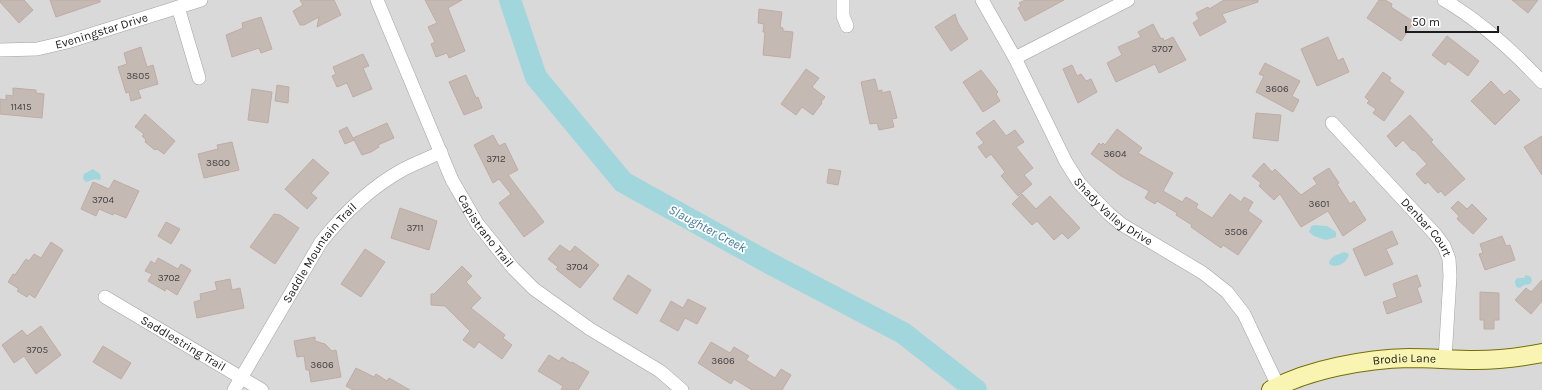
<svg xmlns="http://www.w3.org/2000/svg" width="1542" height="390" font-family="Karla,sans-serif">
  <rect width="100%" height="100%" fill="#ede8e1"/>
  <path fill="#dad9d9" d="M0,0H1542V390H0Z"/>
  <path fill="#a0d6dc" d="M93,169L100,174L101,179L99,180L95,179L86,182L83,179L84,174Z
    M1313,225L1327,226L1336,232V237L1326,240L1314,236L1309,232L1311,227Z
    M1344,252L1349,254C1347,263 1337,269 1329,264C1330,255 1338,255 1344,252Z
    M1526,275L1531,277L1532,281L1530,284L1524,285L1520,288L1516,287L1515,281L1517,278H1524Z"/>
  <g fill="none" stroke-linecap="round" stroke-linejoin="round">
    <path stroke="#a0d6dc" stroke-width="22" d="M510,0L536,77L623,182L769,263L903,333L976,390"/>
  </g>
  <path fill="#c5b9b4" stroke="#bfaca3" d="M0,0H24L33,10L19,23L0,2Z
    M50,0H100V2L56,17Z
    M300,0H334L341,15L317,27L319,17L304,25H300L293,11L303,5Z
    M425,0H462L448,8L465,51L449,58L447,53L436,57L431,44L435,42L428,27L437,23Z
    M1025,0H1064L1025,21L1018,8L1021,6L1019,3Z
    M1224,0H1258V2L1222,14L1226,22L1200,36L1193,23L1199,19L1196,13L1208,7L1209,9Z
    M1379,0H1385L1392,4L1391,7L1414,22L1401,41L1367,18Z
    M1512,0H1538L1528,13Z
    M759,9L782,12L780,27L783,28V31L793,32L790,58L763,55L765,32H763L764,24L758,23Z
    M955,14L958,23L968,39L951,51L935,27Z
    M261,17L272,49L261,53L259,48L232,57L226,35L243,28L242,23Z
    M1153,24L1161,39L1163,38L1164,41L1173,37L1186,60L1159,73L1155,64L1116,82L1107,63L1122,55L1118,47L1141,37L1138,32Z
    M1447,36L1479,61L1468,76L1448,61L1445,65L1432,55Z
    M1328,37L1338,61L1343,58L1349,72L1317,86L1301,49Z
    M141,47L147,67L153,65L158,84L138,90L141,98L131,101L129,92L126,93L118,67L127,64L124,53Z
    M363,54L369,66L363,68L372,89L353,97L347,83L337,87L332,76L336,74L333,67Z
    M1265,63L1300,81L1292,96L1299,100L1293,112L1256,92L1264,76L1259,74Z
    M1072,65L1077,76L1081,74L1086,81L1091,79L1097,92L1078,103L1063,69Z
    M806,69L819,78L812,87L825,97L821,102L822,103L813,115L802,107L796,115L781,104Z
    M981,70L998,92L996,94L1000,101L983,112L963,82Z
    M1383,72L1391,78L1389,81L1404,92L1384,121L1373,113L1376,109L1367,103L1369,101L1365,97Z
    M466,75L476,98L478,97L482,108L464,115L449,82Z
    M875,79L878,91L882,90V93L890,91L897,118L892,119L894,127L879,130L877,123L870,124L861,82Z
    M1491,81L1504,95L1510,90L1520,100L1495,125L1471,101Z
    M277,85L289,87L288,103L275,101Z
    M13,88L36,90V93L44,94L42,118L0,114V99L6,100V95L13,96Z
    M252,89L272,92L268,123L248,120Z
    M1256,113L1281,115L1278,141L1253,138Z
    M145,114L175,141L164,154L157,149L155,150L145,142L146,140L142,136L144,134L135,127Z
    M1410,115L1433,140L1431,142L1465,179L1445,196L1441,191L1438,193L1428,182L1425,184L1416,174L1427,164L1414,150L1413,151L1403,140L1396,147L1387,136Z
    M994,120L1006,136L1015,130L1024,142L1016,147L1033,168L1024,175L1032,184L1018,196L1001,176L1005,172L991,154L986,158L978,147L984,143L976,133Z
    M387,123L394,138L378,145L379,147L371,152L362,155L353,138Z
    M347,127L354,140L345,144L339,131Z
    M1117,129L1142,148L1138,153L1173,173L1163,191L1182,202L1186,197L1198,204L1196,208L1212,218L1230,194L1241,202L1244,197L1253,202L1248,211L1262,221L1238,255L1223,245L1221,248L1191,227L1192,225L1176,215L1177,213L1157,201L1155,204L1145,198L1149,191L1121,176L1091,154L1099,143L1101,145L1103,143L1105,145Z
    M493,135L499,146L505,143L518,170L508,175L544,222L524,237L499,203L511,194L499,179L493,183L474,145Z
    M1542,136V175L1524,147Z
    M232,142L239,170L204,178L198,154L218,149L217,145Z
    M313,159L329,173L311,193L317,198L307,209L285,189Z
    M1264,163L1272,172L1275,169L1301,195L1317,184L1313,178L1329,168L1339,183L1337,184L1350,204L1354,201L1366,220L1343,236L1328,211L1301,227L1280,194L1274,200L1259,186L1261,183L1252,176Z
    M829,169L841,171L838,185L827,183Z
    M114,180L139,191L126,218L114,213L113,215L99,209L96,216L81,209L93,182L109,189Z
    M1022,194L1036,209L1050,196L1080,228L1068,239L1062,233L1054,240L1037,221L1032,225L1012,204Z
    M1458,201L1467,209L1472,204L1487,219L1473,234L1457,219L1459,216L1451,208Z
    M400,208L437,221L429,250L391,238Z
    M274,214L280,215L299,228L275,264L250,247Z
    M166,222L180,229L171,244L158,236Z
    M1392,231L1398,244L1386,249L1393,264L1365,276L1353,249Z
    M1502,236L1506,246L1510,245L1515,260L1485,270L1479,254L1483,253L1480,244Z
    M51,242L63,250L35,298L29,294L27,297L17,291L19,289L8,282L13,274L15,275L26,259L29,261L34,254L41,258Z
    M560,245L570,252L575,246L599,265L580,288L556,269L558,267L548,259Z
    M365,249L385,262L361,297L341,284Z
    M158,258L178,269L181,264L191,270L177,295L166,288L165,291L148,281L152,274L145,271L151,261L155,264Z
    M462,266L472,276L466,282L481,298L471,308L505,335L503,338L512,345L502,359L479,342L474,348L463,340L470,331L445,306L431,305V294H434Z
    M628,275L651,290L637,314L613,299Z
    M1417,275L1421,286L1417,288L1422,302L1387,314L1383,302L1397,297L1393,284Z
    M230,279L232,290L240,288L244,308L197,318L194,302L201,300L200,294L217,290L215,282Z
    M1542,280V301L1531,314L1515,300L1526,288L1531,292Z
    M1480,292L1499,293V320H1494V329H1484V320H1480Z
    M688,299L706,308L697,324L685,318L678,331L660,321L671,301L683,308Z
    M41,326L61,355L36,374L24,356L14,363L2,345L22,330L27,336Z
    M315,337V341L325,344L332,351L336,350L341,377L311,382L309,370H306L304,356L297,357L294,341Z
    M711,342L730,353L734,347L749,356L746,360L775,378L781,369L791,375L782,390H752L734,379L731,384L698,363Z
    M103,346L131,363L121,379L93,362Z
    M549,355L559,361L562,357L571,363L572,362L589,372L578,390H561L563,386L538,371Z
    M356,368L374,377L376,374L387,381L389,378L410,390H353L346,386Z"/>
  <g fill="none" stroke-linecap="round" stroke-linejoin="round">
    <g stroke="#a3a3a3" stroke-width="14">
      <g id="minor">
        <path id="s1" d="M377,0L452,180L477,223L513,268L534,289L590,329L660,371L682,390"/>
        <path d="M843,0V16L847,26"/>
        <path id="s2" d="M982,0L1015,58L1066,162L1080,184L1109,214L1121,224L1203,273L1227,292L1244,314L1280,390"/>
        <path d="M1444,0C1480,21 1513,51 1542,82"/>
        <path d="M178,7L199,78"/>
        <path id="s3" d="M0,50L37,49L67,42L201,0"/>
        <path d="M1015,58L1128,0"/>
        <path id="s4" d="M1332,123L1435,234L1444,246L1449,259L1450,276L1445,359"/>
        <path id="s5" d="M105,297L262,390"/>
        <path id="s6" d="M234,390L321,242C344,213 371,187 404,169C416,163 429,158 441,152"/>
      </g>
    </g>
    <g stroke="#727004" stroke-width="20">
      <g id="secondary">
        <path id="s7" d="M1271,390C1309,369 1366,359 1409,358C1431,358 1453,360 1476,360C1497,360 1521,357 1542,353"/>
      </g>
    </g>
    <use href="#minor" stroke="#fff" stroke-width="13"/>
    <use href="#secondary" stroke="#faf4b3" stroke-width="18"/>
  </g>
  <g text-anchor="middle" stroke-width="3.5" stroke-linejoin="round" paint-order="stroke">
    <g font-size="10" fill="#464342">
      <text x="1162" y="52">3707</text>
      <text x="138" y="79">3805</text>
      <text x="1277" y="92">3606</text>
      <text x="21" y="110">11415</text>
      <text x="1115" y="157">3604</text>
      <text x="496" y="162">3712</text>
      <text x="218" y="166">3800</text>
      <text x="103" y="203">3704</text>
      <text x="1319" y="207">3601</text>
      <text x="415" y="231">3711</text>
      <text x="1236" y="235">3506</text>
      <text x="577" y="270">3704</text>
      <text x="169" y="281">3702</text>
      <text x="37" y="353">3705</text>
      <text x="723" y="364">3606</text>
      <text x="322" y="368">3606</text>
    </g>
    <g font-size="12" fill="#1c1c1c" stroke="#fff">
      <text dy="4" stroke="none"><textPath href="#s3" startOffset="104">Eveningstar Drive</textPath></text>
      <text dy="4" stroke="none"><textPath href="#s2" startOffset="252">Shady Valley Drive</textPath></text>
      <text dy="4" stroke="none"><textPath href="#s4" startOffset="141">Denbar Court</textPath></text>
      <text dy="4" stroke="none"><textPath href="#s1" startOffset="256">Capistrano Trail</textPath></text>
      <text dy="4" stroke="none"><textPath href="#s6" startOffset="162">Saddle Mountain Trail</textPath></text>
      <text dy="4" stroke="none"><textPath href="#s5" startOffset="91">Saddlestring Trail</textPath></text>
      <text dy="4" stroke="none"><textPath href="#s7" startOffset="138">Brodie Lane</textPath></text>
    </g>
    <g font-size="13" font-style="italic" fill="#427a9c" stroke="#fff">
      <text transform="translate(708 228) rotate(28)" y="5">Slaughter Creek</text>
    </g>
  </g>
  <path d="M1406 26v6h92v-6" fill="none" stroke="#1c1c1c" stroke-width="2"/>
  <text x="1412" y="26" font-size="12" fill="#1c1c1c" stroke="#ffffff" stroke-width="3" paint-order="stroke">50 m</text>
</svg>
